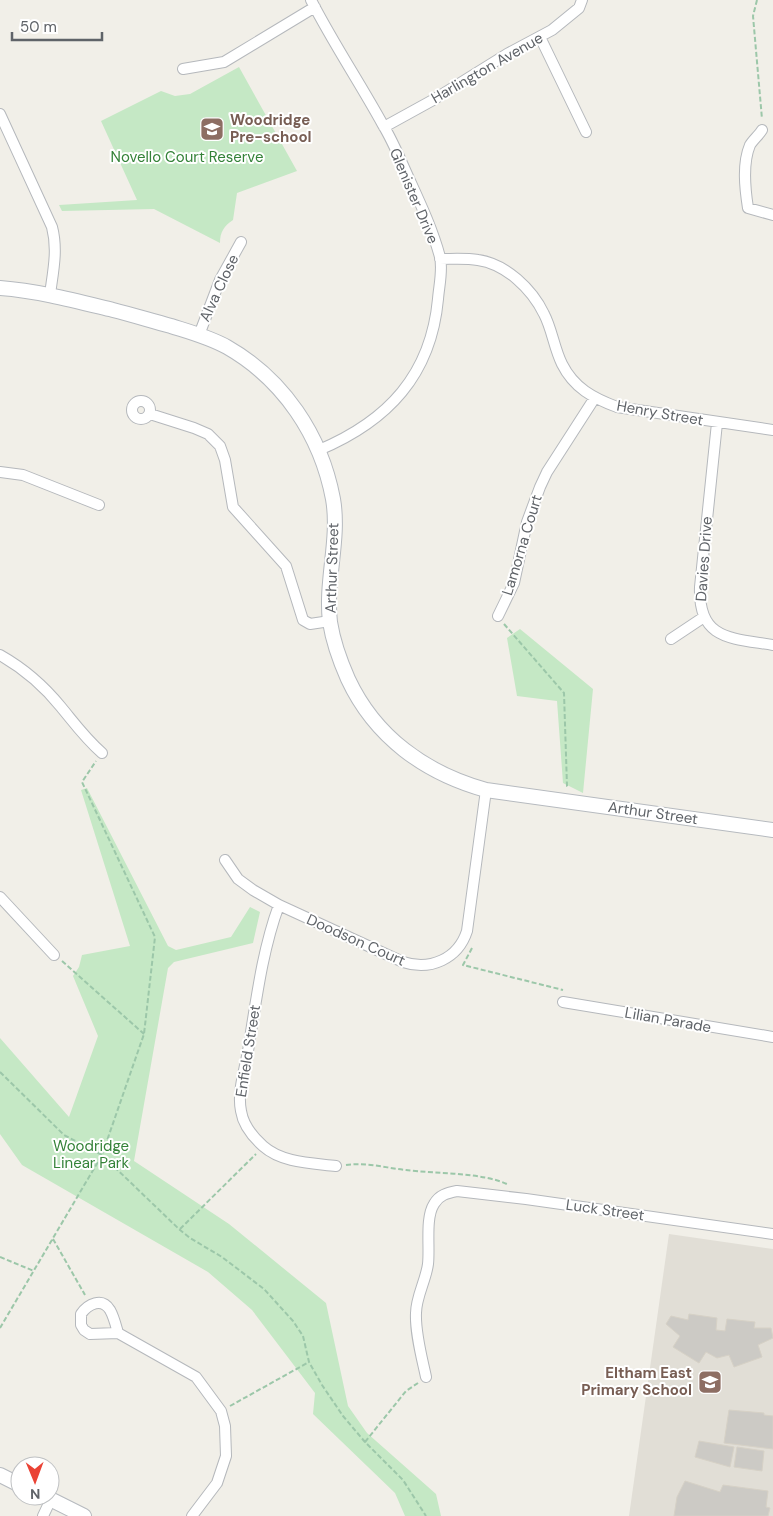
<svg xmlns="http://www.w3.org/2000/svg" width="773" height="1516" font-family="'DM Sans',sans-serif">
  <rect width="100%" height="100%" fill="#f1efe8"/>
  <path fill="#e1ded6" d="M669,1234L773,1249V1516H629Z"/>
  <path fill="#c5e8c5" d="M239,67L297,171L237,193L233,220C224,226 220,232 220,243L154,209L62,211L59,205L137,200L101,121L161,91L175,96L190,94Z
    M520,629L593,689L583,793L563,783L557,701L517,696L507,638Z
    M87,788L168,946L176,950L231,937L250,907L260,912L253,943L174,962L168,968L134,1161L229,1224L326,1303L348,1406L367,1433L436,1494L441,1516H405L395,1493L313,1414L315,1393L252,1310L208,1272L22,1165L0,1134V1038L69,1117L98,1036L73,976L79,967L82,955L130,946L81,790Z"/>
  <path fill="#cccac5" stroke="#d6d1c6" d="M689,1314L717,1318L716,1330L725,1331L727,1319L755,1322L754,1328H771L773,1338L758,1345L762,1357L734,1367L729,1355L717,1358L706,1352L699,1363L673,1347L680,1336L666,1324L671,1316L688,1320Z
    M729,1410L764,1413V1415L773,1416V1449L724,1443Z
    M699,1441L734,1447L730,1467L695,1457Z
    M737,1447L764,1451L762,1471L734,1467Z
    M685,1481L720,1492L723,1485L768,1491L766,1507L770,1508L768,1516H674L677,1497Z"/>
  <g fill="none" stroke-linecap="round" stroke-linejoin="round">
    <g stroke="#b5b8bc" stroke-width="12">
      <path id="street" d="M311,0C333,43 360,83 383,125C394,143 402,164 411,183C422,207 433,231 440,257C443,270 439,286 438,299C431,375 388,421 319,450
        M540,37L586,132
        M183,69L224,62L315,7
        M0,114L52,227C58,250 53,272 50,294
        M384,127L433,100L507,54L552,30L579,8L582,0
        M762,130C759,135 753,140 750,145C742,164 745,189 748,208L773,215
        M440,259C453,259 466,258 478,260C506,264 532,289 544,314C552,329 554,348 562,364C574,388 593,398 617,407L773,430
        M199,335L220,280L241,242
        M132 410a9 9 0 1 1 18 0a9 9 0 1 1-18 0Z
        M150,414L194,428L208,434L220,446L225,460L233,507L286,566L303,620L310,624L330,621
        M717,423L700,587C698,640 731,638 773,645
        M0,472L23,475L99,505
        M498,616L514,583L527,522L540,487L547,472L594,399
        M671,639L704,617
        M0,655C23,668 44,686 61,707C75,724 85,738 102,753
        M225,860L238,879L253,890L279,905L403,962C430,971 458,959 467,931L486,790
        M0,897L54,955
        M279,905C262,951 256,1002 248,1051C245,1069 237,1092 241,1111C243,1124 253,1137 263,1146C282,1163 312,1163 336,1166
        M563,1002L773,1037
        M118,1333C116,1326 114,1317 110,1310C102,1297 88,1304 81,1314V1325L84,1330L90,1334L118,1333L196,1377L221,1411L225,1426L226,1456L217,1483L192,1516
        M426,1377C422,1358 415,1333 416,1313C416,1297 426,1280 428,1264C430,1247 425,1218 434,1204C439,1195 447,1193 457,1191L526,1199L773,1234
        M43,1516L51,1499"/>
    </g>
    <g stroke="#b6babf" stroke-width="16">
      <path id="secondary" d="M0,288C39,291 76,301 113,310C133,315 152,321 171,326C190,332 209,337 227,347C283,379 321,435 333,499C340,539 325,581 330,622C333,641 340,661 348,679C375,737 425,773 486,790L773,830
        M0,1475L20,1485
        M44,1496L84,1516"/>
    </g>
    <path stroke="#9cc7a9" stroke-width="2" stroke-dasharray="5 2.5" stroke-linecap="butt" d="M757,0L753,16L762,119
      M504,624L564,693L567,786L569,788
      M472,948L463,965L563,990
      M62,961L144,1034
      M0,1072L64,1135L102,1155L180,1230L190,1238L222,1257L264,1289L293,1321L303,1336L309,1362L322,1385L343,1416L365,1442L403,1480L426,1516
      M346,1165C366,1162 386,1168 406,1170C436,1174 483,1172 509,1185
      M180,1229L256,1154
      M53,1239L85,1295
      M0,1257L34,1271
      M0,1328L102,1155L144,1034L155,937L82,782L96,761
      M230,1406L309,1362
      M365,1442L406,1391L418,1383"/>
    <use href="#street" stroke="#fff" stroke-width="10"/>
    <use href="#secondary" stroke="#fff" stroke-width="14"/>
  </g>
  <defs>
    <g id="school-square" transform="scale(1.25)"><rect x="-9" y="-9" width="18" height="18" rx="4" fill="#8d6e63" stroke="#fff"/><path d="M0-5L7-2L0 1L-7-2ZM-4 1L0 2.5L4 1V4Q0 6-4 4Z" fill="#fff"/></g>
  </defs>
  <g fill-rule="evenodd">
    <use href="#school-square" x="212" y="129"/>
    <use href="#school-square" x="710" y="1382"/>
  </g>
  <g text-anchor="middle" stroke-width="4" stroke-linejoin="round" paint-order="stroke">
    <g font-size="15" fill="#5f6368" stroke="#fff">
      <text transform="translate(487 68) rotate(-30)" y="5">Harlington Avenue</text>
      <text transform="translate(414 196) rotate(67)" y="5">Glenister Drive</text>
      <text transform="translate(219 288) rotate(-65)" y="5">Alva Close</text>
      <text transform="translate(660 413) rotate(10)" y="5">Henry Street</text>
      <text transform="translate(522 545) rotate(-73)" y="5">Lamorna Court</text>
      <text transform="translate(704 559) rotate(-86)" y="5">Davies Drive</text>
      <text transform="translate(332 568) rotate(-88)" y="5">Arthur Street</text>
      <text transform="translate(653 813) rotate(8)" y="5">Arthur Street</text>
      <text transform="translate(356 940) rotate(24)" y="5">Doodson Court</text>
      <text transform="translate(668 1020) rotate(10)" y="5">Lilian Parade</text>
      <text transform="translate(248 1051) rotate(-81)" y="5">Enfield Street</text>
      <text transform="translate(605 1210) rotate(8)" y="5">Luck Street</text>
    </g>
    <g font-size="15" font-weight="bold" fill="#785e54" stroke="#fff" text-anchor="start">
      <text x="230" y="125">Woodridge<tspan x="230" dy="17">Pre-school</tspan></text>
      <text x="692" y="1378" text-anchor="end">Eltham East<tspan x="692" dy="17">Primary School</tspan></text>
    </g>
    <g font-size="15" fill="#348238" stroke="#fff">
      <text x="187" y="162">Novello Court Reserve</text>
      <text x="91" y="1151">Woodridge<tspan x="91" dy="17">Linear Park</tspan></text>
    </g>
  </g>
  <g transform="translate(35 1481) rotate(179)"><circle r="24" fill="#ffffff" stroke="#bfc1c3"/>
  <path d="M0-4L9 19L0 12L-9 19Z" fill="#ea4335"/>
  <text y="-8" font-size="14" font-weight="bold" text-anchor="middle" fill="#5f6368">N</text>
  </g>
  <path d="M12 32v8h90v-8" fill="none" stroke="#5f6368" stroke-width="2.5"/>
  <text x="20" y="32" font-size="15" fill="#5f6368" stroke="#ffffff" stroke-width="4" paint-order="stroke">50 m</text>
</svg>
